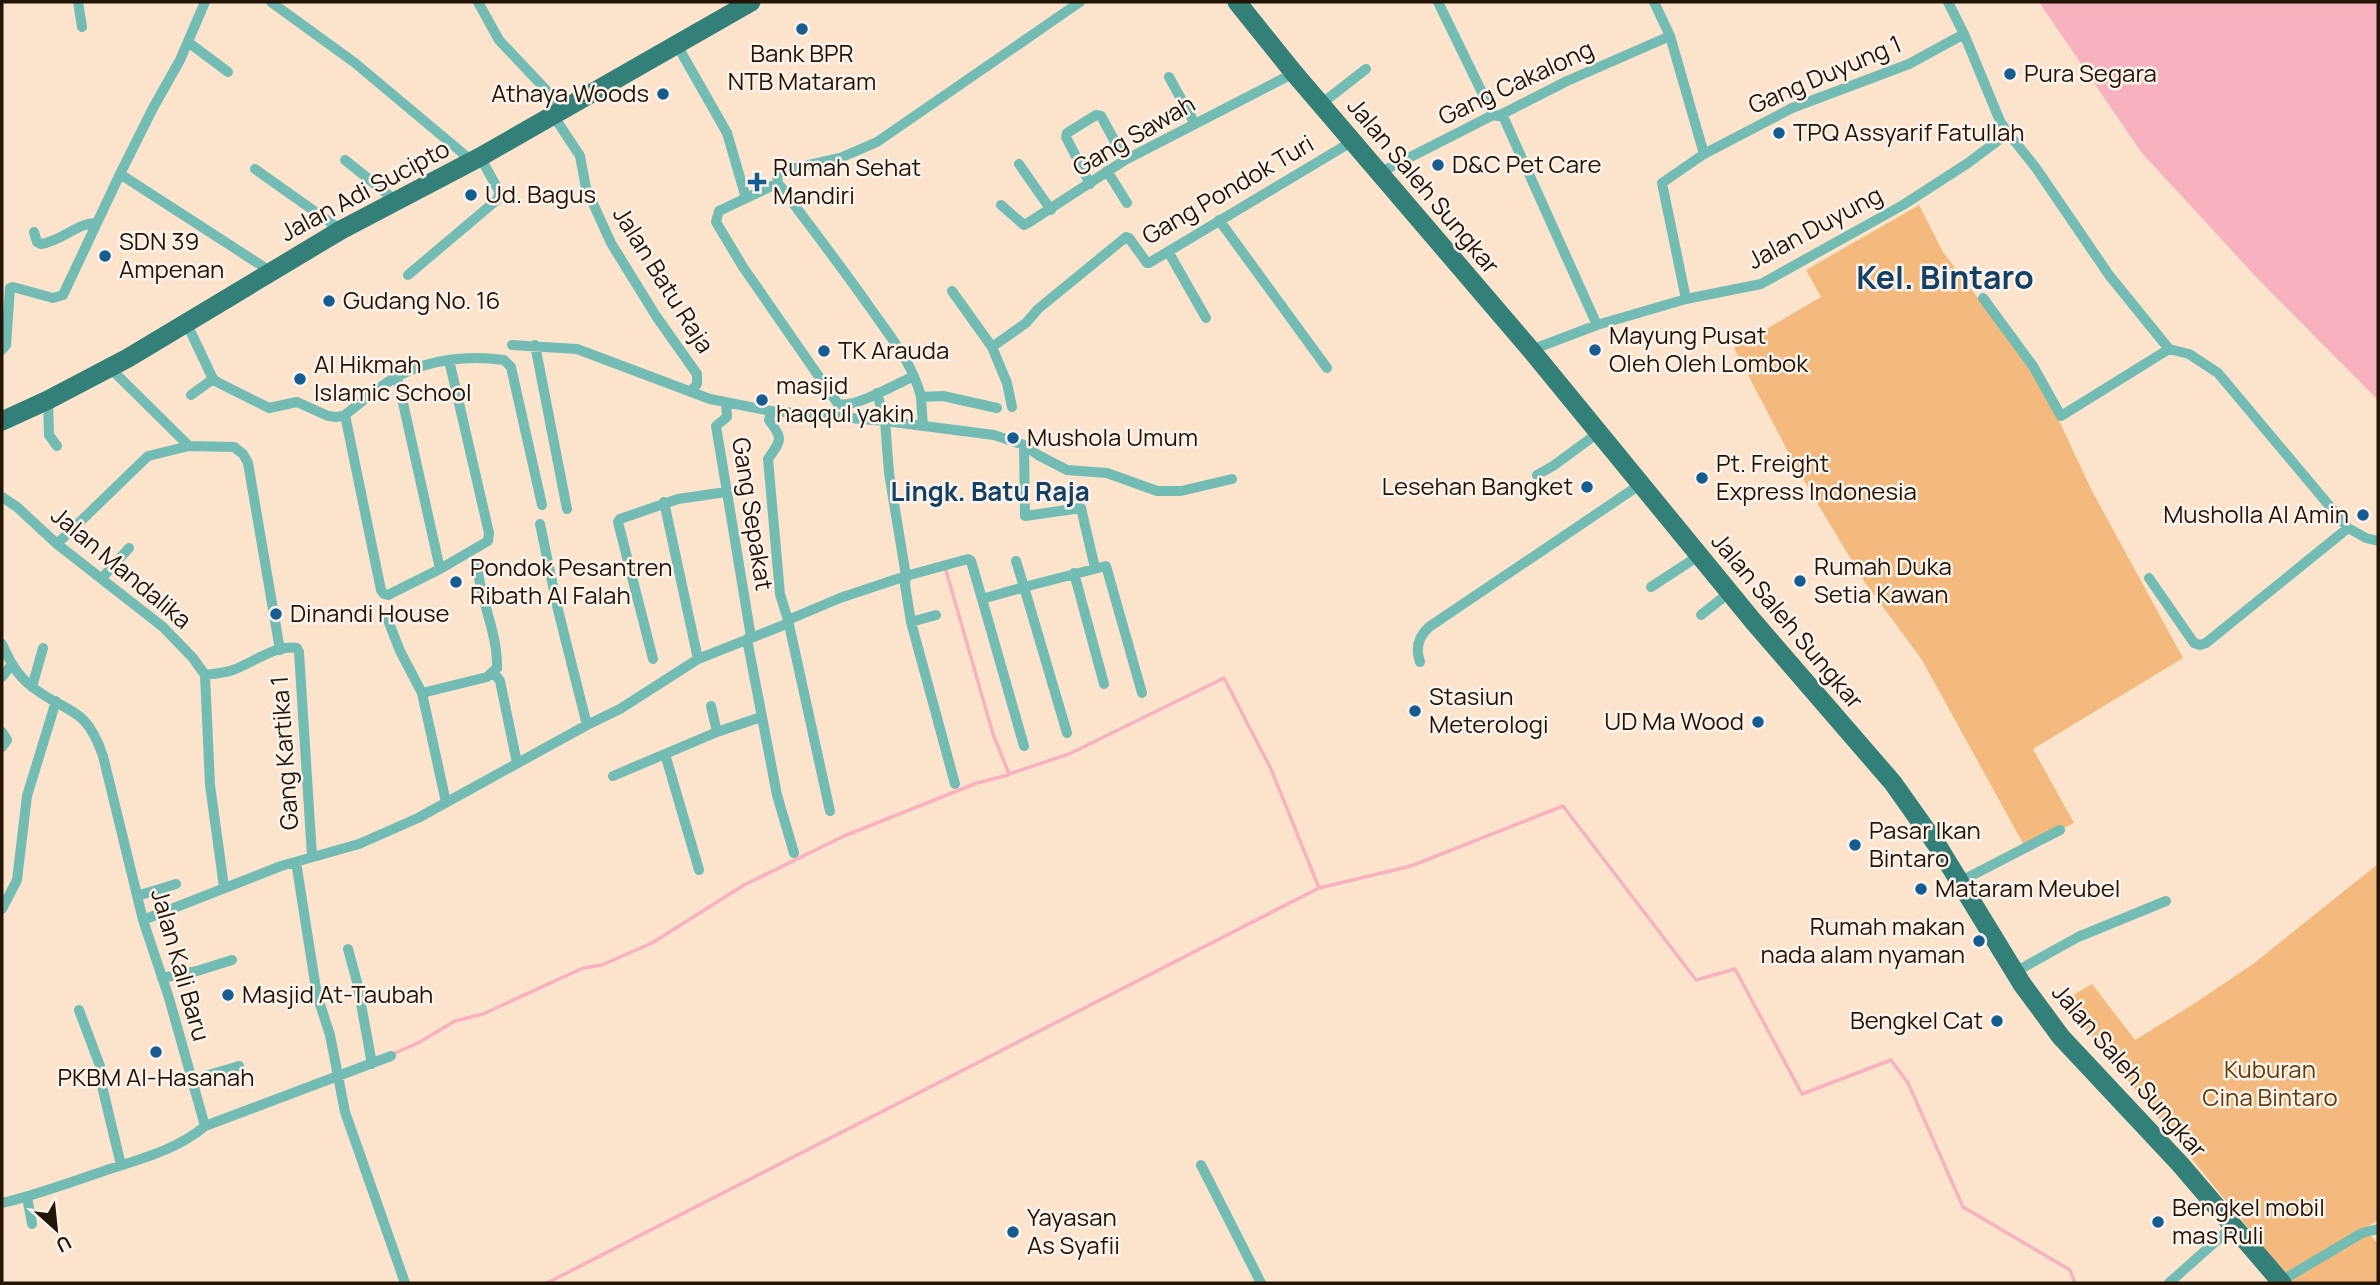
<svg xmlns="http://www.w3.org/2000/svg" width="2380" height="1285" font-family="Manrope,sans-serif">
  <rect width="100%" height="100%" fill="#fce4cc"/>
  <path fill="#f4b97c" d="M1919,205L1943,252L2024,359L2053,408L2092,491L2183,658L2033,749L2074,823L2025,847L1922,660L1864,581L1797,469L1734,348L1821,297L1806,270Z
    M2378,864V1220L2365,1229L2378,1244V1283H2293L2063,1001L2092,984L2135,1040L2192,1005L2253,964Z"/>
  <path fill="#f8b1be" d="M2039,2H2378V400L2257,278L2141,152Z"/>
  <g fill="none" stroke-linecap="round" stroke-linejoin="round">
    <path stroke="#f8b1be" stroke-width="3.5" d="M945,567L993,734L1009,774L1069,754L1224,678L1271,769L1319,888
      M395,1053L418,1043L455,1021L483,1014L583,968L602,965L652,943L744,885L844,836L977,783L1008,775
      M547,1283L1319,888L1411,866L1563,806L1696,980L1735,969L1802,1094L1891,1060L1908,1083L1963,1207L2070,1270L2075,1283"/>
    <path stroke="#73bcb4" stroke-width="10" d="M78,2L82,27
      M271,2L355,63L472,161
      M478,2L499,40L564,109
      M1438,2L1493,115
      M1654,2L1670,36L1704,154
      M188,42L228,72
      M677,45L727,133L746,198
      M1169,77L1195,124
      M1321,104L1366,69
      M1502,114L1597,325
      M553,115L580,156L586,188L611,243L656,316L697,374V384L691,391
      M2008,133L2036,168L2109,275L2169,349L2189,354L2218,373L2348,528L2366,538L2378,541
      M345,160L396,201
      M1019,164L1051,210
      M255,169L341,230
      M1107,171L1127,203
      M1381,172L1493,115L1498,116L1567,81L1670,36
      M120,174L270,271
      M778,183L777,175L782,171L840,158L877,142L1080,2
      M1090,184L1066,137L1067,133L1096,115L1101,116L1125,160
      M1001,205L1024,225L1028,223L1125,160L1294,73
      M1219,220L1327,368
      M34,232L37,242L41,244C62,241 78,222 97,223
      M1169,253L1206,318
      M408,275L498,199L499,191L480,157
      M952,291L992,347L1026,323L1038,309L1126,237L1129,238L1147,263H1149L1353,141
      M1983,298L2033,366L2061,416L2169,349
      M1686,299L1662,183L1704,154L1792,108L1909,64L1964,34
      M186,322L213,379L219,383L269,408L297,402L328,416L337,417L345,415C362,402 379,386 398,376C430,359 469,355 504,360L511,367L542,505
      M512,345L577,349L710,399L771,411L885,421L994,435L1024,445L1038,455L1067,470L1107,473L1157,491H1181L1232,479
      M535,345L567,509
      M992,347L1007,383L1012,407
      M2,350L6,345L10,288L13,287L53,298L63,295L120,174L153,108L180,60L205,2
      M1531,350L1597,325L1686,299L1761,284L1903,205L1968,163L2008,133L2000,121L1964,34L1948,2
      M110,368L189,446
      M397,376L440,569
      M914,376C896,384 856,408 838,404L743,267L716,222L719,211L778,183C809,225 841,266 871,309C890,336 913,364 921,397L943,396L997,408
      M877,393L885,421L889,473L906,576L905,585L911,622L955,784
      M191,395L213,379
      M921,397L923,426
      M48,400L49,435L57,446
      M726,403L727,417L716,426L751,637
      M771,411L769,420C784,440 781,440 768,459L780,594L788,620L830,811
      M345,415L381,590L384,594L388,595L440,569L488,541L489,533L449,360
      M1024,445L1025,516L1081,508L1095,568
      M1537,475L1553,466L1598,433
      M2,497L17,507L57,544L163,627L193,658L205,675L210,785L224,887
      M664,502L698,659
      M57,544L148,456L189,446L234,447L243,454L248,463L280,650
      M1016,561L1024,587L1106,566L1142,693
      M1074,573L1104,684
      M102,578L129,548
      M2149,578L2194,643L2200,645L2206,643L2348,528
      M1651,587L1700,555
      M982,599L1024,746
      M386,615L400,651L422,693
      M1701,615L1730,592
      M788,620L840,598L906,576L968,559L971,561L982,599L1024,587L1067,733
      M911,622L936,615
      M747,639L777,795L794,853
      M2,644C9,659 16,674 30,685C66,715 85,703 103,756L143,920L169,998L205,1126C176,1151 136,1160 101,1172C68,1183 36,1195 2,1203
      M653,659L618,522L620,519L678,499L726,492
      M1420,662C1415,648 1418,637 1429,627L1641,484
      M493,672L500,681L517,763
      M205,675C214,674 224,673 233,670C253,663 276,644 297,648L299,652L312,856
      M2,677L12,664
      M32,687L43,648
      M711,706L717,732
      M587,725L620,709L698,659L789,623
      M2,732L7,740L2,747
      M665,754L699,870
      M613,776L717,732L761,717
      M446,802L422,693L487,677L497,668C498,632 479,598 477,563
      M296,862L317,995L330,1035L345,1112L405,1283
      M1959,882L2060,830
      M137,896L176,884
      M2,909L17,880L27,796L56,701
      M143,920L281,866L359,844L418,818L587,725L558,610L540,524
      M348,949L357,982L372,1064
      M2015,972L2078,937L2166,901
      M162,978L197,971L232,960
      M79,1010L100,1066L102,1086L121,1165
      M192,1080L239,1066
      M205,1126L391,1056
      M1201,1165L1261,1283
      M27,1197L32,1224
      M2281,1281L2362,1233L2378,1229
      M2169,1283L2233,1226"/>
    <path stroke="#328078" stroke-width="19" d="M1237,2L1294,73L1531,350L1753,621L1893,783L1939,848L2022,984L2061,1037L2180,1164L2282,1283
      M2,421L48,400L128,358L341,230L480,157L751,2"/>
  </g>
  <g fill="#155c90" stroke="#fcf4ec" stroke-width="2.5">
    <circle cx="802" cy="29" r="7"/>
    <circle cx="2010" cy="74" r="7"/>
    <circle cx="663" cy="94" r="7"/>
    <circle cx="1779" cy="133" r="7"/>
    <circle cx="1438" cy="165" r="7"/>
    <path d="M753.5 171.5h7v7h7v7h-7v7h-7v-7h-7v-7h7z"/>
    <circle cx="471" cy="195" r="7"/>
    <circle cx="105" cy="256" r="7"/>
    <circle cx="329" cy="301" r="7"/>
    <circle cx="1595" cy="350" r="7"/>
    <circle cx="824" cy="351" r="7"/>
    <circle cx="300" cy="379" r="7"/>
    <circle cx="762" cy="400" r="7"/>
    <circle cx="1013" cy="438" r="7"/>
    <circle cx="1702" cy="478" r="7"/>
    <circle cx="1587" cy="487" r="7"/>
    <circle cx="2363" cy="515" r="7"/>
    <circle cx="1800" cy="581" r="7"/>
    <circle cx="456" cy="582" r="7"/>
    <circle cx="276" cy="614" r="7"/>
    <circle cx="1415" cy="711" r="7"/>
    <circle cx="1758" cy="722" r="7"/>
    <circle cx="1855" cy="845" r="7"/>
    <circle cx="1921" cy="889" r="7"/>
    <circle cx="1979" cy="941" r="7"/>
    <circle cx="228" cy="995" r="7"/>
    <circle cx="1997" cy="1021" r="7"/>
    <circle cx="156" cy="1052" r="7"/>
    <circle cx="2158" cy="1222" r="7"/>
    <circle cx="1013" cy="1232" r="7"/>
  </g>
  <g text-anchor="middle" stroke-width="5" stroke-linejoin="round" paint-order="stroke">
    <g font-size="24" fill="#231506" stroke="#fcf4ec" text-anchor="start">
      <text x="802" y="62" text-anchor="middle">Bank BPR<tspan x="802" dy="28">NTB Mataram</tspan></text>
      <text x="2024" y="82">Pura Segara</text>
      <text x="649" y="102" text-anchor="end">Athaya Woods</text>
      <text x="1793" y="141">TPQ Assyarif Fatullah</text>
      <text x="1452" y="173">D&amp;C Pet Care</text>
      <text x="773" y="176">Rumah Sehat<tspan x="773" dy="28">Mandiri</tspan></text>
      <text x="485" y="203">Ud. Bagus</text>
      <text x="119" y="250">SDN 39<tspan x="119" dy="28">Ampenan</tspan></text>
      <text x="343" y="309">Gudang No. 16</text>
      <text x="1609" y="344">Mayung Pusat<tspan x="1609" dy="28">Oleh Oleh Lombok</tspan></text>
      <text x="838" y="359">TK Arauda</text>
      <text x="314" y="373">Al Hikmah<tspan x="314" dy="28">Islamic School</tspan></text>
      <text x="776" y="394">masjid<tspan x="776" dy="28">haqqul yakin</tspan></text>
      <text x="1027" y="446">Mushola Umum</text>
      <text x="1716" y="472">Pt. Freight<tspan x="1716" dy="28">Express Indonesia</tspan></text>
      <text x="1573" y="495" text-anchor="end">Lesehan Bangket</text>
      <text x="2349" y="523" text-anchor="end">Musholla Al Amin</text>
      <text x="1814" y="575">Rumah Duka<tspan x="1814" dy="28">Setia Kawan</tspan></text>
      <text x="470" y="576">Pondok Pesantren<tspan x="470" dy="28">Ribath Al Falah</tspan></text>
      <text x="290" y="622">Dinandi House</text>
      <text x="1429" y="705">Stasiun<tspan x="1429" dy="28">Meterologi</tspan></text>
      <text x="1744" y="730" text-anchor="end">UD Ma Wood</text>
      <text x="1869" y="839">Pasar Ikan<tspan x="1869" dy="28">Bintaro</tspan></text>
      <text x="1935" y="897">Mataram Meubel</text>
      <text x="1965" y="935" text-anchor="end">Rumah makan<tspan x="1965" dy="28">nada alam nyaman</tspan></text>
      <text x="242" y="1003">Masjid At-Taubah</text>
      <text x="1983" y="1029" text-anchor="end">Bengkel Cat</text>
      <text x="156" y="1086" text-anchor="middle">PKBM Al-Hasanah</text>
      <text x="2172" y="1216">Bengkel mobil<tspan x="2172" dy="28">mas Ruli</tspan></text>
      <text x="1027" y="1226">Yayasan<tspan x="1027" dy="28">As Syafii</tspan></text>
    </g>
    <g font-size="24" fill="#231506" stroke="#fcf4ec">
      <text transform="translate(1825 75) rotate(-23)" y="8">Gang Duyung 1</text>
      <text transform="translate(1516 83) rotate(-25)" y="8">Gang Cakalong</text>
      <text transform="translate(1134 136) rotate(-30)" y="8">Gang Sawah</text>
      <text transform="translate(1423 186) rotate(50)" y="8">Jalan Saleh Sungkar</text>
      <text transform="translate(1228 190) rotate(-30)" y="8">Gang Pondok Turi</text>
      <text transform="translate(365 191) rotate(-28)" y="8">Jalan Adi Sucipto</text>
      <text transform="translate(1815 228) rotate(-28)" y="8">Jalan Duyung</text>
      <text transform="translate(663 280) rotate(58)" y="8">Jalan Batu Raja</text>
      <text transform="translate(752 514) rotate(81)" y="8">Gang Sepakat</text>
      <text transform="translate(121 568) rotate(40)" y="8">Jalan Mandalika</text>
      <text transform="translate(1787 621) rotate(50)" y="8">Jalan Saleh Sungkar</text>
      <text transform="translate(285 753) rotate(-94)" y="8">Gang Kartika 1</text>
      <text transform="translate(180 965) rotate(74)" y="8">Jalan Kali Baru</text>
      <text transform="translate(2129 1071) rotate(49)" y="8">Jalan Saleh Sungkar</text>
    </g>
    <g font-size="24" fill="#633c09" stroke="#fcf4ec">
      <text x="2270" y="1078">Kuburan<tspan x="2270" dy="28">Cina Bintaro</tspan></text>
    </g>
    <g font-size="26" font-weight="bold" fill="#124165" stroke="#fcf4ec">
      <text x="990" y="501">Lingk. Batu Raja</text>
    </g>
    <g font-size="32" font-weight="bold" fill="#124165" stroke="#fcf4ec">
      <text x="1945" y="289">Kel. Bintaro</text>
    </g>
  </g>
  <rect width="2380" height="1285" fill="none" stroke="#231506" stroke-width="7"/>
  <g transform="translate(56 1229) rotate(153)" stroke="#fcf4ec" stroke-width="5" paint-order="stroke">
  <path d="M0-5L12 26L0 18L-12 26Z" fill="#231506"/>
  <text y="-10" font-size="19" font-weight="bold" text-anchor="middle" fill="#231506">U</text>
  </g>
</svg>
